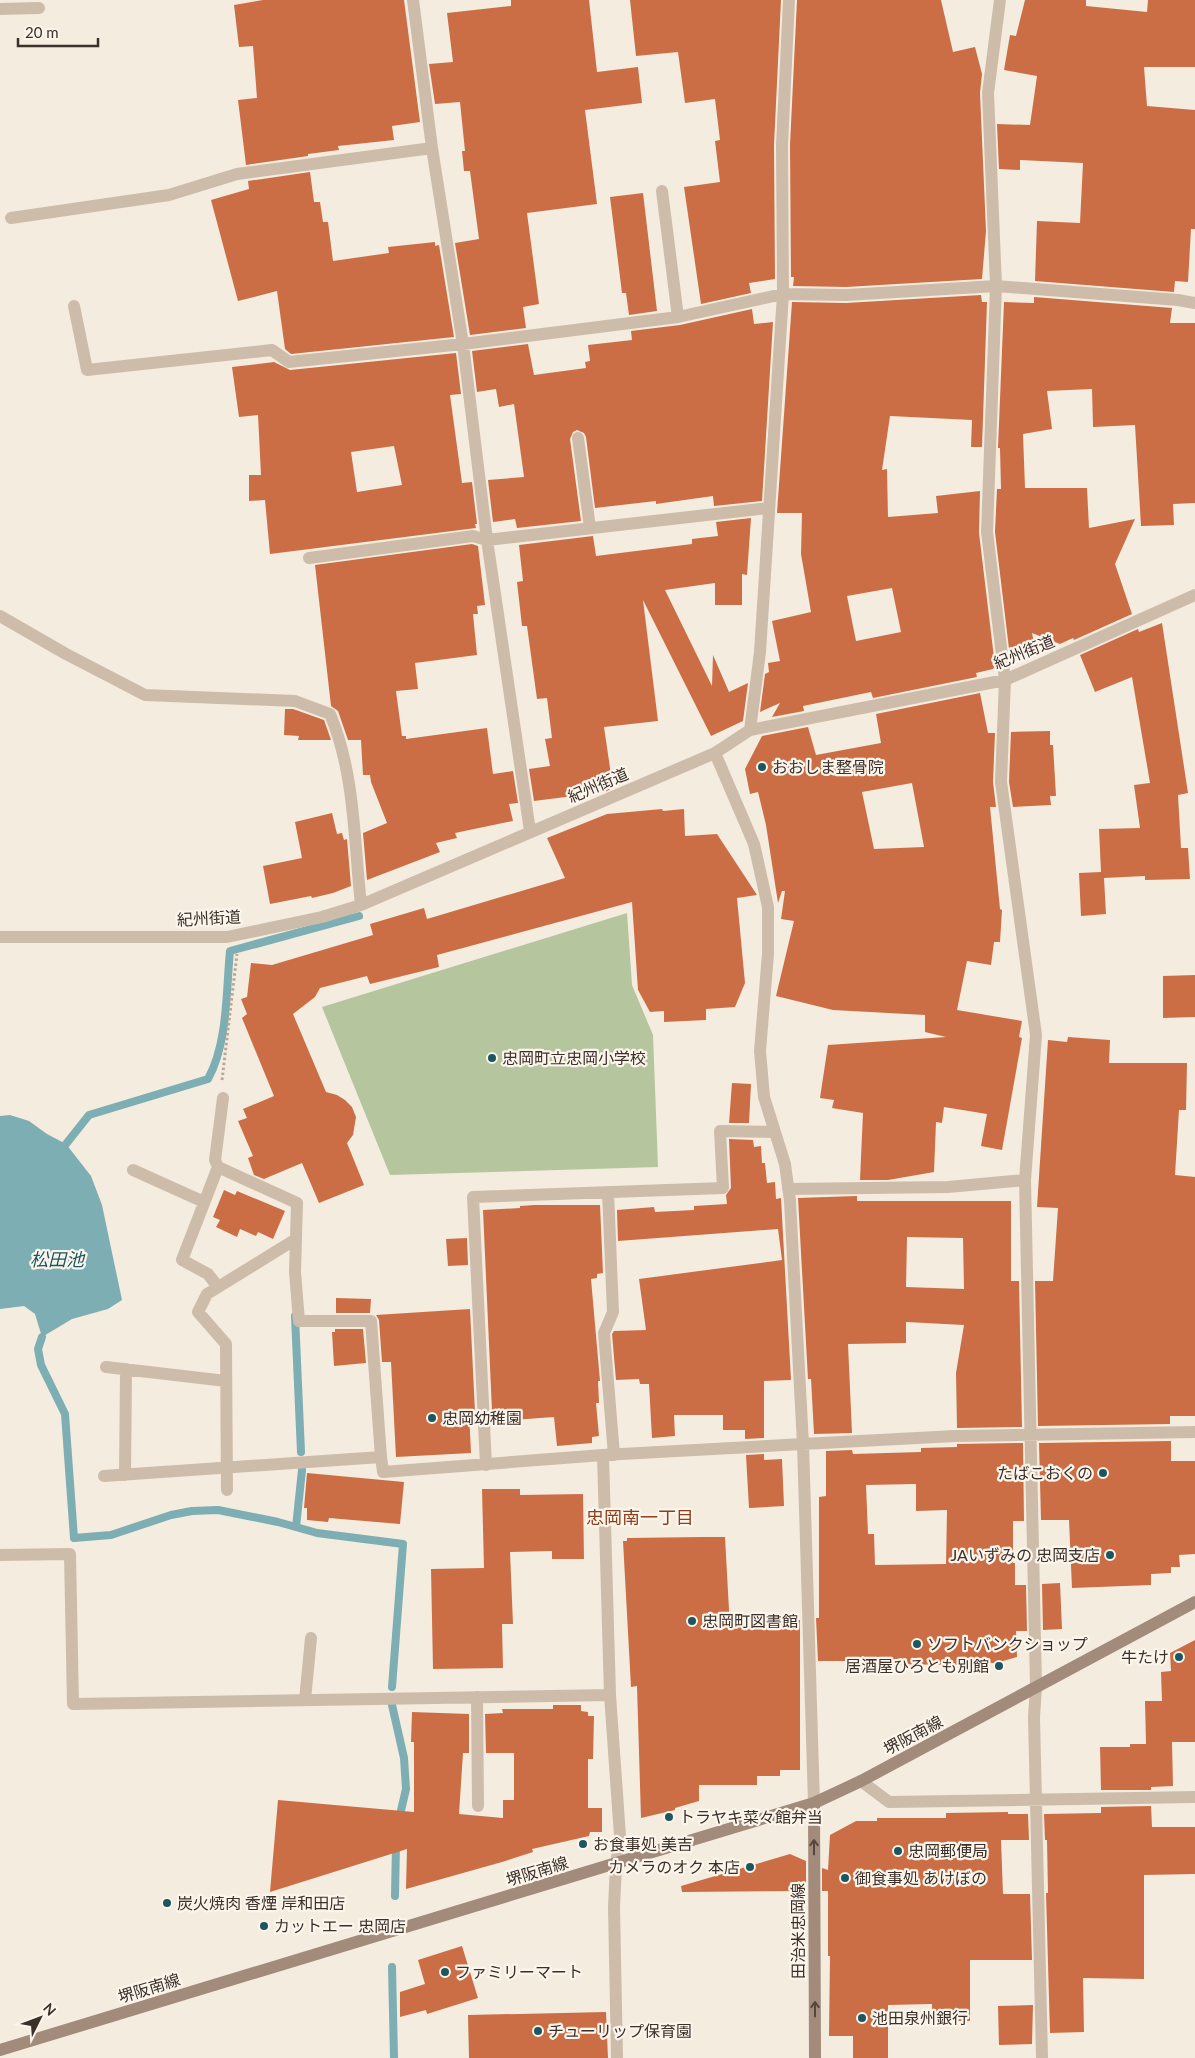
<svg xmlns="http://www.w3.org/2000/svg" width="1195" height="2058" font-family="Lato,'Noto Sans JP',sans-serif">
  <rect width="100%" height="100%" fill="#f4ecdf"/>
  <path fill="#b5c59e" d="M627,913L632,985L653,1035L658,1167L390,1175L322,1007Z"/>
  <path fill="#7caeb3" d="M10,1115L29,1121L47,1134L66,1144L91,1176L102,1205L122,1300L108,1309L72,1319L42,1337L35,1314L24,1306L0,1309V1116Z"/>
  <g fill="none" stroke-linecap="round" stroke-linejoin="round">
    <path stroke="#7caeb3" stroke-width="8" d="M66,1144L89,1115L208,1079C228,1043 226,991 230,951L359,916
      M295,1316L301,1452
      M42,1337L38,1349L41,1365L65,1414L74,1538L111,1535L171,1515L192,1511L218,1510L278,1522L317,1533L403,1544L392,1687
      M296,1527L302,1470
      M392,1705L404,1758L406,1789L399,1819
      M395,1896L396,1843
      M392,1967L394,2058"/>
  </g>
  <path fill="#cc6e45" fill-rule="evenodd" d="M263,0H404L420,122L392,126L394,140L338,146L339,150L308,154V156L246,165L238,100L257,98L253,46L239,47L234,5Z
    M511,0H589L597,72L638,67L642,103L585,110L597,204L527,213L539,304L523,307L526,328L470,335L455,243L479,239L470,171H464L462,151H465L460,102L435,104L429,64L453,62L447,13L511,6Z
    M630,0H781L774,145L775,279L749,283L751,293L701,304L684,187L720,182L715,141L720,140L715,99L685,103L678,52L636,56Z
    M797,0H941L953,52L975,47L982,74L980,93L986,231L982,279L846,287L793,286L794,277H791L790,145Z
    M1025,0H1086V6L1147,12L1148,0H1195V67H1144L1147,106L1195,110V229H1191L1188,282L1175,281L1174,292L1035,281L1037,221L1080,223L1083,163L1020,160V170L999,169L997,124L1030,125L1037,76L1004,70L1010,35L1016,36Z
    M310,172L314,202H320L323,222H328L333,261L389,253L388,247L435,242V246L439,245L454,337L291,354L285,349L277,291L238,301L211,200L249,189L248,181Z
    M643,193L657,311L629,315L626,293H622L610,197Z
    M981,295L982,302H987L982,447H971L972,420L890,416L882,470L887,469L888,517L938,513L936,496L980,491L979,533L995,666L993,669L976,673L977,677L873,698L871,692L803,706L804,711L772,717L780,703L760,712L765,674L769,672L768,663L780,661L772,621L811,612L801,554L802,513H777L792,302L846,303ZM892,588L901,632L856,641L847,596Z
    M1034,297L1172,308L1170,323H1195V503L1173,504L1174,525L1141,526L1135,425L1093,427L1092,389L1047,391L1052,429L1023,434L1025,488H1087L1089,528L1135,519L1115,564L1132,614L1074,640L1073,638L1060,644L1032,633L1036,653L1010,657L995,532L997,489H1001L1000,448H998L1004,302L1034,303Z
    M752,309L754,324L773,322L762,501L714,506L713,496L656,504V501L595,508L586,437L584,433L577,430L573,432L570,439L581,521L517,528L515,519L493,522L488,480L524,477L514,404L499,407L496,389L477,392L472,351L528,344L534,375L586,368L585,362L590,361L588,345L632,340L631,331L680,325Z
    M456,353L461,394L450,395L462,483L472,482L477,524H475L476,528L270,554L265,500L249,501V475H261L258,415L239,417L232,367L274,362L290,370ZM394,446L402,485L357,492L351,452Z
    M751,518L747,575L742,574V605H715V583L665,590L712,686L713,655L729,692L748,683L743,721L711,736L643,600L658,721L604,727L613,788L605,792L534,801L529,769L550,766L545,739L552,738L547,698L537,699L527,626H522L517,582L523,581L519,545L593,536L596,556L692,544V539L718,536L716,522Z
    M472,544L478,546L485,605L477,606L478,614H473L477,655L415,663L418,689L396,691L402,736H406V739L487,728L493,774L513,771L518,803L509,804L513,821L455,833L457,838L436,843L440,852L367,880L363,833L387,823L371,782L370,775H363L361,740H348L338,711L331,706L315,565Z
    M1162,623L1188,793L1178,795L1181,848H1188L1190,879L1145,880V876L1104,878L1106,914L1081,916L1079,873L1101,872L1099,829L1140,828L1134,785L1150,783L1132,677L1095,692L1080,655L1138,629L1139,632Z
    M980,693L988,733H995L993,782L996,807H990L1000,909L1002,910L1000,942H994L991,965L967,961L957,1010L1022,1021L1019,1037L1022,1038L1002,1150L981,1146L987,1114L944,1107L942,1123L936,1122L934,1172L888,1180H860L863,1113L832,1108L834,1100L820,1098L828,1045L946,1037L925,1032V1015L833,1010L776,996L794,921L781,919L785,891H782L778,903L766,825L758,792L750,794L745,769L762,736L808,727L816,755L881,743L876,714ZM912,783L924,847L874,849L862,792Z
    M285,709H293L324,720L331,740H298L299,736L284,735Z
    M1050,731V745H1053L1056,796H1050L1051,805L1013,807L1009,782L1011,732Z
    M662,809L663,811L684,809L685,836L717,834L757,895L737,898L745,983L735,1007L706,1009V1020L664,1022V1011L650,1012L638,990L632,902L437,955L439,967L370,984L367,976L320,988L315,997L293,1014L326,1092L337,1095L345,1100L352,1107L356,1117L353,1135L347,1143L364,1185L319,1203L302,1163L264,1179L254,1175L248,1158L253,1156L238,1121L247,1118L243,1109L274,1096L242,1018L247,1014L241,999L247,997L251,963L272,965L373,935L370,924L424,908L427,919L565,878L547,838L607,814Z
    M332,813L337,834L342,833L344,840L347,839L351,886L333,893L312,898L311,896L270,904L263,866L302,858L295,822Z
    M1195,975V1017L1163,1018V976Z
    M1068,1037L1110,1040L1109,1063H1187L1186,1110H1179L1175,1175L1195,1177V1416H1170V1424L1038,1426L1035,1281H1053L1058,1208L1037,1207L1048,1040L1067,1042Z
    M732,1083L751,1084L749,1123H729Z
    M729,1139L753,1140L754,1147L761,1146L762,1163H765L767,1183L775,1182L776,1199L781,1198L791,1380L764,1381V1438L745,1439V1430H723V1415H674L675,1436L652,1438L649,1384H640L639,1379L616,1380L612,1334L614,1331L646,1330L639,1279L782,1260L778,1229L618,1241L617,1210L654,1207L655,1212L694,1210V1206L727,1204L726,1195L731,1188Z
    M224,1190L235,1195L237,1191L285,1211L273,1239L258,1232L256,1236L240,1229L237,1237L216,1227L220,1220L213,1217Z
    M857,1196V1201H1011V1281H1019L1022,1427L957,1428L956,1373L964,1325L906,1322V1343L848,1344L852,1433L814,1434L811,1379H808L798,1198ZM907,1237L963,1238L964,1289L906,1287Z
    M534,1205H600L603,1273L597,1274V1278L591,1279L600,1381H598L599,1403H596L599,1436L592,1437V1443L557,1446L554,1417L513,1420L512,1409L492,1411L483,1210L520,1208V1206Z
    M467,1238L468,1265L448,1266L446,1239Z
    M336,1298L371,1299L370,1313H336Z
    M470,1309L475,1412H469L471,1453L396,1457L391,1362H382L379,1320L376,1315Z
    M335,1329H363L366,1363L334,1366L332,1332H335Z
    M1171,1441V1461H1195V1554L1179,1555L1180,1567H1171V1573L1151,1574V1585L1072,1588L1069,1520H1041L1039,1443Z
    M1023,1443L1024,1521H1013V1563H1015V1585H1026L1027,1631H1016L1017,1657L996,1663H981V1669H958V1665L882,1664V1661H818L816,1618H819V1497L826,1496V1451L852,1450L853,1454L921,1452V1448L957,1447V1444ZM916,1484V1511L947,1510L946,1564L875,1565L874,1534H868L866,1485Z
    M764,1454V1460L782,1459L784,1506L749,1508L746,1455Z
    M307,1473L404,1482L400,1524L329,1518L328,1522L307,1520V1508H304Z
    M482,1489H520V1495L583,1494L584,1559H552V1551L510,1552L513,1624H502L503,1668L433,1669L431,1569L484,1568Z
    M702,1537H725L730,1628L800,1620V1770H780V1776H757V1785H699V1801L675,1808V1810L641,1818L637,1686L631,1687L623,1541H627V1538Z
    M1060,1583L1062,1629L1043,1630L1042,1584Z
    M1195,1640V1742H1172L1173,1786L1151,1787V1790H1101L1100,1747H1130V1744H1146L1145,1701H1162L1161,1672L1171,1671L1170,1653Z
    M553,1705H581V1711L588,1712V1716H594L593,1759H588V1808H602V1832H590L589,1836L532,1849L533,1852L502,1862L406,1889L407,1849L270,1892L278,1800L414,1812V1742H411L412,1712L469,1714V1753H463L459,1814L503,1818V1800H514V1753H486L485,1714L503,1713L502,1709H553Z
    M1151,1806L1152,1827H1195V1874L1144,1875V1979L1083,1978L1084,2032L1050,2033L1046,1893H1048L1047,1840H1045L1044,1814L1101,1813V1807Z
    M1008,1812V1814H1028L1029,1840H1001L1003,1894H1030L1032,1960H970V2021H932V2004L888,2005V2058H853V2036H829L830,1956H828V1891H822V1868L828,1870L830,1835L856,1821H877V1818H946V1813Z
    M790,1854L806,1861V1891L682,1892L681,1886Z
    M462,1946L478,1998L427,2014L426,2010L400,2017V1992L425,1984L418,1960Z
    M1033,2005L1032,2044L999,2045L998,2006Z
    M606,2012L608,2058H469L468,2015Z"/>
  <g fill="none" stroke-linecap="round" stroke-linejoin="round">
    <path stroke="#baa694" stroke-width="3" stroke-dasharray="2.5 2.5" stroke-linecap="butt" d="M222,1080L237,954"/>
    <path stroke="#cebcaa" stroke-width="12" d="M662,191L678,317
      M578,438L590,528"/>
    <path stroke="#cebcaa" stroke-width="12" d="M413,0L432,148L463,344L487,540L530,831
      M1000,0L988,93L996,286L987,532L1005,680L1001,782L1036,1035L1025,1180L1036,1687L1034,1717L1042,2058
      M0,9L39,8
      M11,218L169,195L237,174L432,148
      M74,306L87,370L272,350L289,362L463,344L678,317L783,294L846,295L996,286L1178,300L1195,303
      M309,558L473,536L487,540L768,508
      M0,616L66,654L145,695L295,701L330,714C355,773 354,841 361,905
      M750,730L760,652L783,294L782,145L789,0
      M715,753L754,844L768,907V954L760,1051L764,1097L785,1164L790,1201L803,1444L814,1803
      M0,937H227L322,917L361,905L715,753L750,730L1005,680L1195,595
      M218,1167L215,1160L223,1098
      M133,1170L204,1202
      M788,1189L948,1187L1025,1180
      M608,1192L613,1312L604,1333L614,1455
      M218,1287L208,1274L182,1260L218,1167L297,1203L295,1272L299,1321H371L381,1457
      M106,1367L226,1381
      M603,1455L610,1695L620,1836L616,1865L614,1907L617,2058
      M486,1465L473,1197L723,1188L720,1131L775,1132
      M125,1475L126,1369
      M104,1476L381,1457L383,1472L603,1455L803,1444L955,1436L1195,1432
      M227,1490L226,1344L198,1312L207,1294L296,1239
      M0,1555L70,1554L73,1704L610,1695
      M477,1697L478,1806
      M305,1700L311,1638
      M861,1781L889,1802L1195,1797"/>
    <path stroke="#a28b7b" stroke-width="12" d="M814,1803L815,2058
      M0,2050L814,1803L861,1781L1195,1602"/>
  </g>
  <defs><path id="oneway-shaft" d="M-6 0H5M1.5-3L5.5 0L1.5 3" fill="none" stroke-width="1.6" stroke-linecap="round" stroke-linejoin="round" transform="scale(1.25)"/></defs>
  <g stroke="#55473e">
    <use href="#oneway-shaft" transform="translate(814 1847) rotate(-90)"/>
    <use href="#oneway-shaft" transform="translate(815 2009) rotate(-90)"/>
  </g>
  <g fill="#1c565f" stroke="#fbf5ec" stroke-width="2">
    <circle cx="762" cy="767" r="5"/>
    <circle cx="492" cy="1058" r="5"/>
    <circle cx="432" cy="1418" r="5"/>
    <circle cx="1103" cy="1473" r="5"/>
    <circle cx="1110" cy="1555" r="5"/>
    <circle cx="692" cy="1621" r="5"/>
    <circle cx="917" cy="1644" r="5"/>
    <circle cx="1179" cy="1657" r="5"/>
    <circle cx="999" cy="1666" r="5"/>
    <circle cx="669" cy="1817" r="5"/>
    <circle cx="583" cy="1844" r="5"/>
    <circle cx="898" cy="1851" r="5"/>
    <circle cx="750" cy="1867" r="5"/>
    <circle cx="845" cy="1878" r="5"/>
    <circle cx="167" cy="1903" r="5"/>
    <circle cx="264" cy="1926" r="5"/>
    <circle cx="445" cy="1972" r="5"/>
    <circle cx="862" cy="2018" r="5"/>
    <circle cx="538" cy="2031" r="5"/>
  </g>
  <g text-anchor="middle" stroke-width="4.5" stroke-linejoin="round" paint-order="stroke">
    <g font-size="16" fill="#3b302a" stroke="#fbf5ec">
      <text transform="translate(1024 652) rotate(-22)" y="6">紀州街道</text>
      <text transform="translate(598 785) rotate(-23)" y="6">紀州街道</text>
      <text transform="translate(209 918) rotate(-3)" y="6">紀州街道</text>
      <text transform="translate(913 1735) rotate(-28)" y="6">堺阪南線</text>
      <text transform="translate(537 1871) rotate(-17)" y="6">堺阪南線</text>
      <text transform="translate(798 1931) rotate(-90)" y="6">田治米忠岡線</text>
      <text transform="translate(149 1988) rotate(-17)" y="6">堺阪南線</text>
    </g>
    <g font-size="16" fill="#3b302a" stroke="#fbf5ec" text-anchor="start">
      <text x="772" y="773">おおしま整骨院</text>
      <text x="502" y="1064">忠岡町立忠岡小学校</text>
      <text x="442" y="1424">忠岡幼稚園</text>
      <text x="1093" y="1479" text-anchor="end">たばこおくの</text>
      <text x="1100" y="1561" text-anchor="end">JAいずみの 忠岡支店</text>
      <text x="702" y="1627">忠岡町図書館</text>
      <text x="927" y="1650">ソフトバンクショップ</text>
      <text x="1169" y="1663" text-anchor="end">牛たけ</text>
      <text x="989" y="1672" text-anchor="end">居酒屋ひろとも別館</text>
      <text x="679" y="1823">トラヤキ菜々館弁当</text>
      <text x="593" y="1850">お食事処 美吉</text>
      <text x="908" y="1857">忠岡郵便局</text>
      <text x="740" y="1873" text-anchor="end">カメラのオク 本店</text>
      <text x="855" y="1884">御食事処 あけぼの</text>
      <text x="177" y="1909">炭火焼肉 香煙 岸和田店</text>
      <text x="274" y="1932">カットエー 忠岡店</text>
      <text x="455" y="1978">ファミリーマート</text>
      <text x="872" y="2024">池田泉州銀行</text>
      <text x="548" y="2037">チューリップ保育園</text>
    </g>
    <g font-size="18" font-style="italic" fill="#1c565f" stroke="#fbf5ec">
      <text x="57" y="1266">松田池</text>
    </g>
    <g font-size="18" fill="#8e401e" stroke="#fbf5ec">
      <text x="640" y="1524">忠岡南一丁目</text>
    </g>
  </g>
  <g transform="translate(40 2018) rotate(48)" stroke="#fbf5ec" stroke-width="4" paint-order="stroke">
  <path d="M0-4L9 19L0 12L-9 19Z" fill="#3b302a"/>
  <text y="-8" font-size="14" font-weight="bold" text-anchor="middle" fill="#3b302a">N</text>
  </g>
  <path d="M18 38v8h80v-8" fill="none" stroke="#3b302a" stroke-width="2.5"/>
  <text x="25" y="38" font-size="15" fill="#3b302a" stroke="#fbf5ec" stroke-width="4" paint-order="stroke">20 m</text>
</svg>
